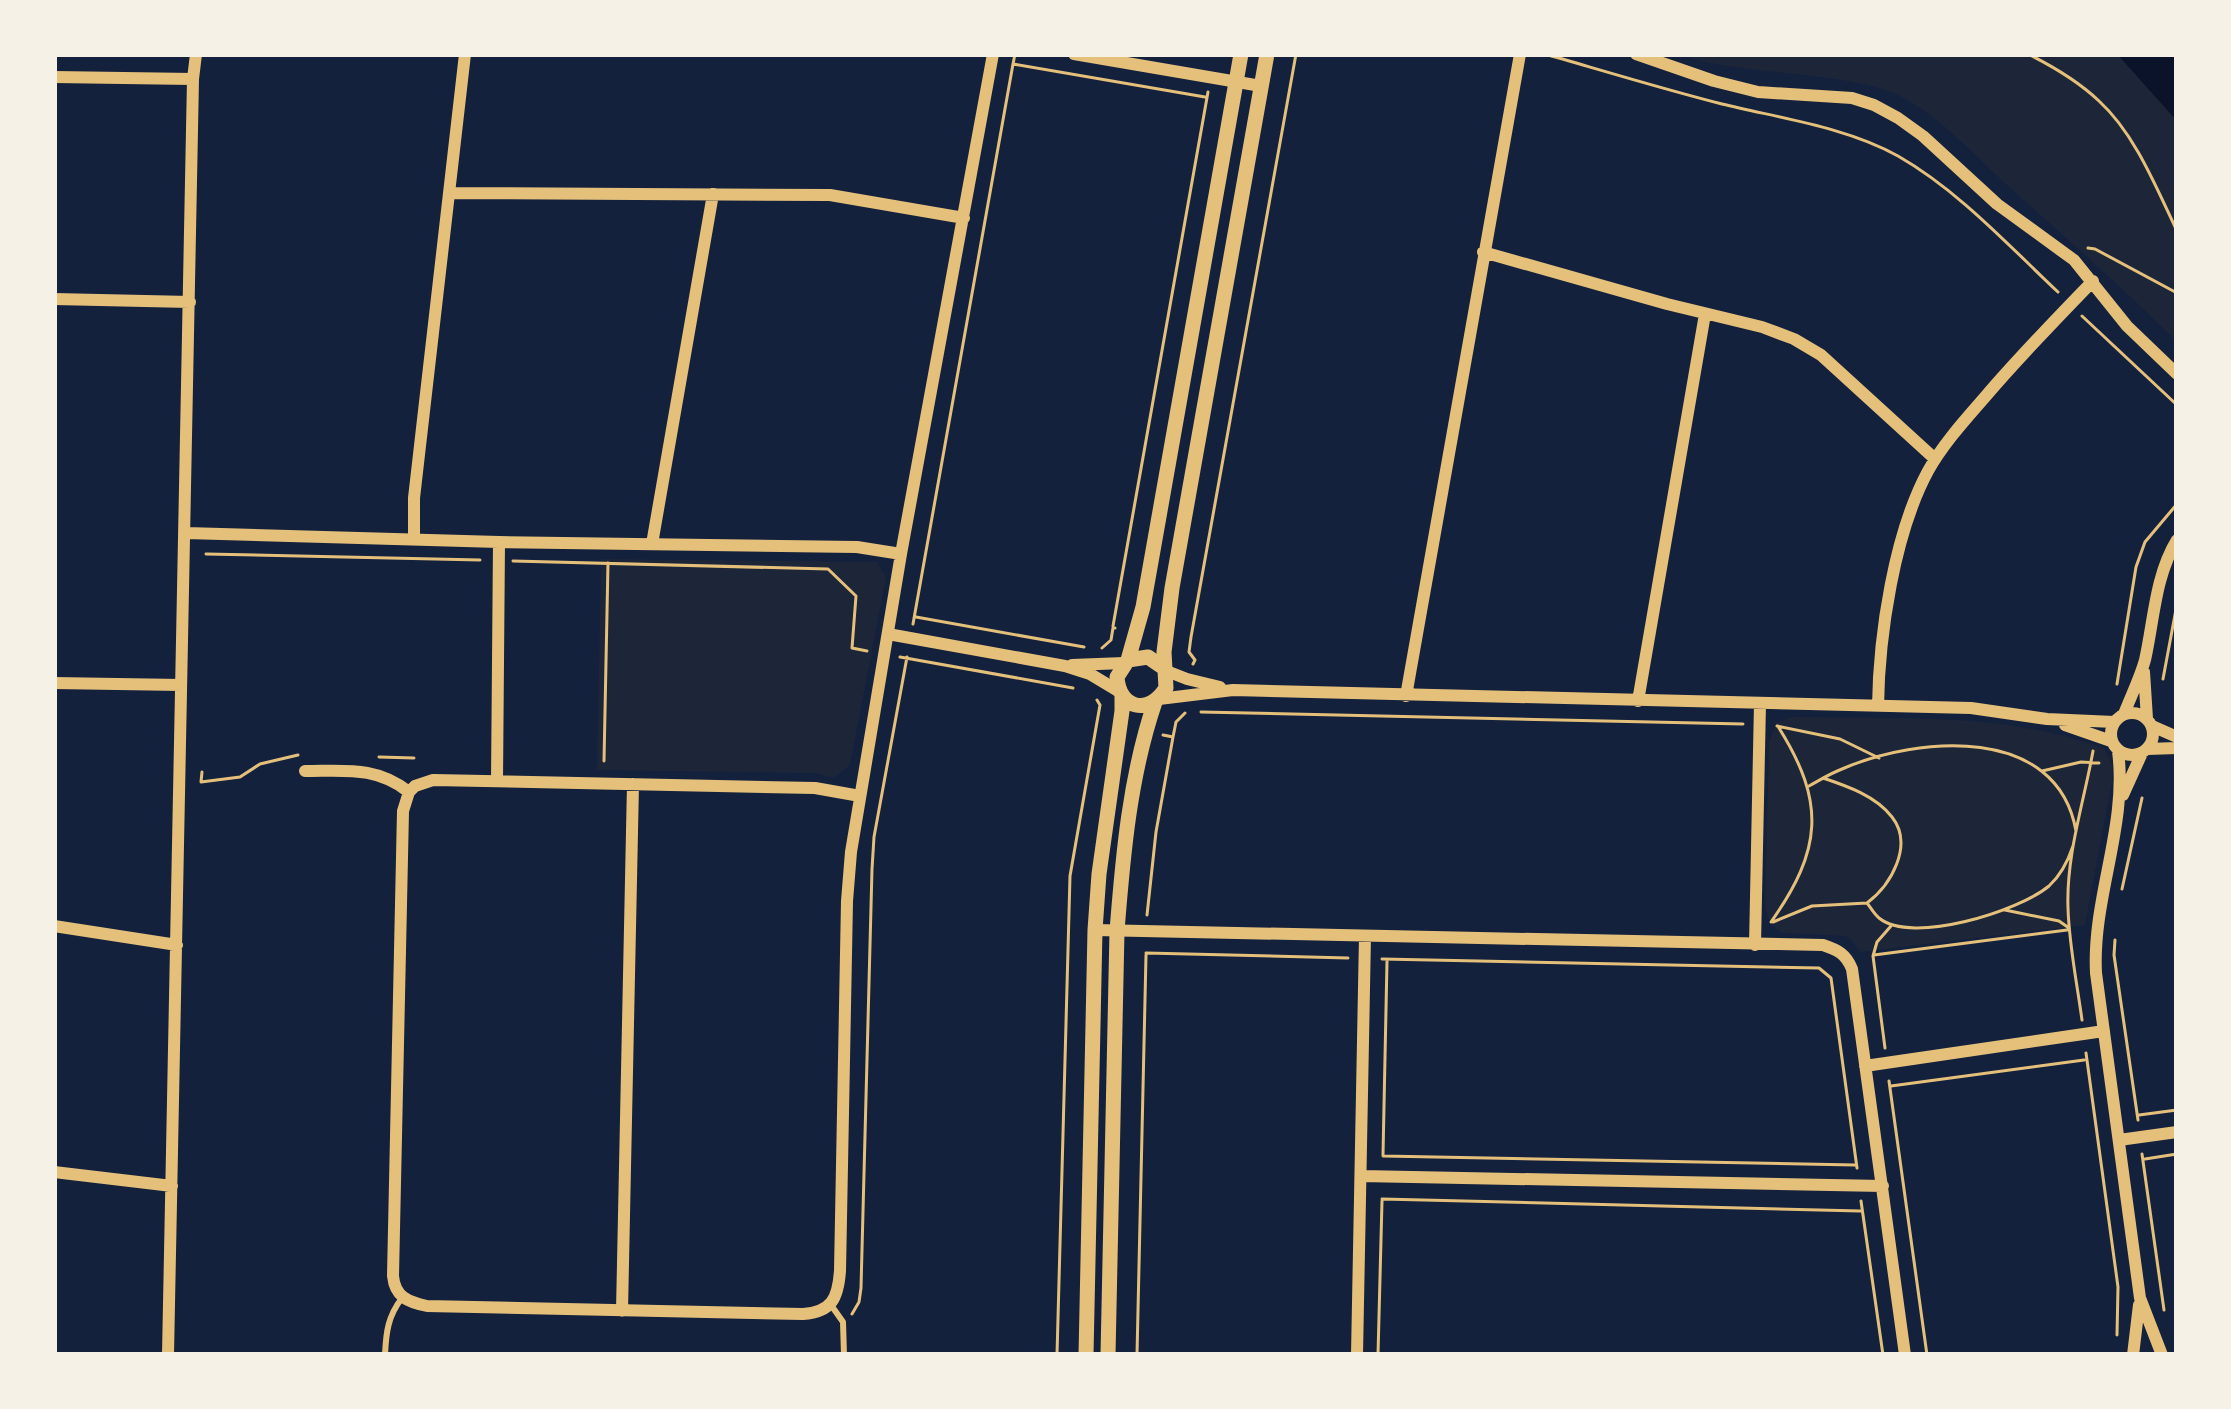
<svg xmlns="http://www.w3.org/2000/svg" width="2231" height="1409" font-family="'Golos Text',sans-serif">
  <rect width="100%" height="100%" fill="#14213d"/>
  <path fill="#1d2539" d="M1676,54H2177V342C2123,288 2065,237 2008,186C1969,151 1928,101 1876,87C1810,70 1743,75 1676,54Z
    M601,559L877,562L886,577L850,765L834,778L815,773L597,770Z
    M1792,717C1895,719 2006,712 2104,748L2112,763V781L2085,925L1860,952L1853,941L1845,936L1782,933C1770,925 1767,917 1765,904L1769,743L1776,723Z"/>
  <path fill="#0b132b" d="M2117,54H2177V121Z"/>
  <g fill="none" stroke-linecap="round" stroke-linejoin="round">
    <path stroke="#e5c07b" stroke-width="3" d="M1015,54L1013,64L1205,97
      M1545,54C1604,71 1663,89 1722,104C1779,118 1846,127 1898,156C1959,191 2008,245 2058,292
      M2028,54C2052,66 2079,82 2099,101C2135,134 2156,187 2177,231
      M2088,248L2095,249L2177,293
      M2082,316L2177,405
      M206,554L480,560
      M513,561L828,569L856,596L852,648L867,651
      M916,617L1084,647
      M913,624L1013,64
      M1113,626L1208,92
      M1102,648L1111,640L1113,628H1115
      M900,657L1073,688
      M1193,664L1195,660L1189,652L1191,637L1296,54
      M2163,679L2177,604
      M2117,684L2136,567L2145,542L2177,504
      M1201,712L1743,724
      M1777,726L1840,739L1879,758
      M1163,735L1173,737L1176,722L1185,713
      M379,757L414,758
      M604,761L608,563
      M2042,771L2081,762L2099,763
      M202,772L201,782L240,777L260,764L298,755
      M1809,786C1820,780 1831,773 1842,769C1918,736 2057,724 2076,831
      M2122,889L2142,798
      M1867,903C1871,908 1874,914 1879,918C1912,945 2019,911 2049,886C2061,875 2068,861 2073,846
      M2005,910L2059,921L2069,928
      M1147,915L1156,832L1173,737
      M1771,922C1822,850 1826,803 1779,728
      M1773,922L1812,906L1867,903C1891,885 1914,845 1892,817C1876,796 1847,786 1823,778
      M2115,940L2114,955L2138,1120
      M1146,953L1348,958
      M1874,955L2067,930
      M1382,959L1819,968L1831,978L1857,1168
      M2082,1020C2077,983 2069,945 2068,908C2066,855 2084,802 2093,751
      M1885,1048L1873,956L1877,942L1891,926
      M2086,1053L2118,1287L2117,1335
      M1889,1081L1927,1355
      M1891,1086L2084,1060
      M2139,1115L2177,1110
      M2142,1154L2164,1310
      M1383,1155L1387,961
      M1383,1156L1855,1165
      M2145,1159L2177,1154
      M1382,1199L1860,1211
      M1861,1201L1883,1355
      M852,1314L859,1302L861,1288L872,869L874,837L907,657
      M1057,1355L1070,876L1100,705L1097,700
      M1137,1355L1146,955
      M1378,1355L1382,1201"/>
    <path stroke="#e5c07b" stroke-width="6" d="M831,1305L843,1322L844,1355
      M385,1355C386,1332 388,1316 402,1298"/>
    <path stroke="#e5c07b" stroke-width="12" d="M1074,54L1261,86
      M1636,54L1714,81L1758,92L1852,98L1874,105L1898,118L1923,136L1997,204L2074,260L2127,326L2177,374
      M54,77L193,79
      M450,193L830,195L964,218
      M1483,252L1667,304L1762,327L1794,339L1821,355L1935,459
      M54,299L190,302
      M186,533L499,542L857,547L901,554
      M414,539V498L465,54
      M652,544L713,194
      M888,634L1065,666L1090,674L1120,692
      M1072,665L1124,663
      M1164,670L1187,679L1220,687
      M2144,672L2147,719
      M54,683L181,685
      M1406,696L1520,54
      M1159,699L1233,690L1971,708L2047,719L2114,722
      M1638,701L1705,314
      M1878,706C1879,635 1894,534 1928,471C1943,444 1965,420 1985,397C2019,357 2056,319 2093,281
      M2111 734a21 21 0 1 1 42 0a21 21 0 1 1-42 0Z
      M2124,714C2131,696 2140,678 2145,660C2154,620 2155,576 2177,540
      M2065,725L2111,741
      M2152,726L2177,737
      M2147,749L2177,748
      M2118,751C2128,826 2092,898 2096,973L2140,1298L2162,1355
      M305,771C345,771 377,766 409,792
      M497,781L499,542
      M409,792L403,811L393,1276C395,1297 408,1302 427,1306L803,1314C832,1312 838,1298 840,1271L847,901L851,852L901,554L993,54
      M409,792L415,786L433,780L815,788L860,796
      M2123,795L2142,753
      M54,926L177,945
      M1095,930L1823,945C1838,950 1846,954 1852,969L1905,1355
      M1755,945L1760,703
      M1865,1066L2104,1031
      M2119,1140L2177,1132
      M54,1172L172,1186
      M1361,1176L1883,1186
      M622,1311L633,784
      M168,1355L193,79L196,54
      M1357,1355L1365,936
      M2133,1355L2139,1305"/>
    <path stroke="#e5c07b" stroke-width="15" d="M1128,660L1143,607L1241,54
      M1164,668L1148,657L1128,660L1117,677C1119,709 1149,716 1166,688L1164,652L1172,588L1267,54
      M1086,1355L1095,930L1099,874L1122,711V695
      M1108,1355L1117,931C1123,854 1130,775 1155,702"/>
  </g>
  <rect width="2231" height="1409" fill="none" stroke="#f6f1e7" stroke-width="114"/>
</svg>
